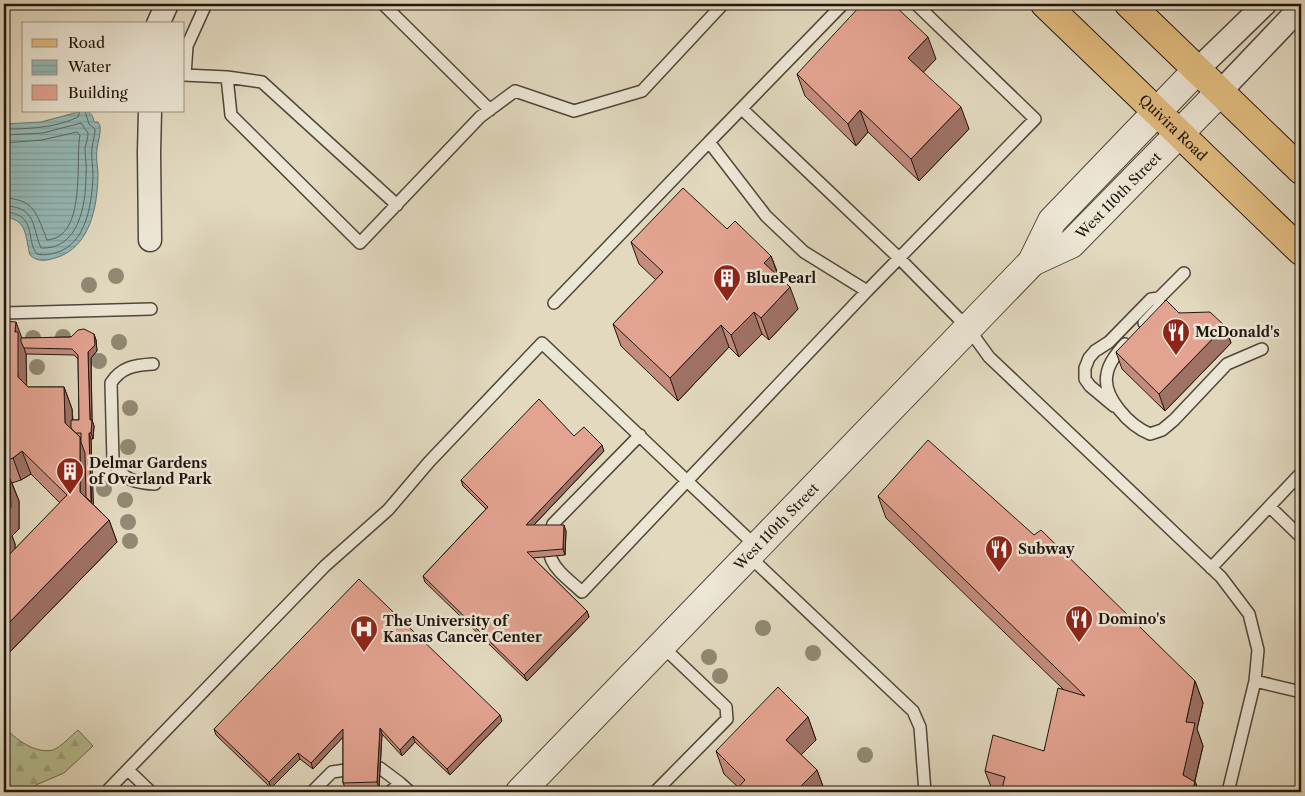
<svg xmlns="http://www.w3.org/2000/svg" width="1305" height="796" font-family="'Libre Caslon Text',serif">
  <defs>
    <pattern id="forest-firs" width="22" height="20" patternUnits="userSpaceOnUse" patternTransform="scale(1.25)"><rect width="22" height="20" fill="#b6be90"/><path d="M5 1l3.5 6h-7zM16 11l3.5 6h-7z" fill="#9ca27b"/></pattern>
    <pattern id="water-rules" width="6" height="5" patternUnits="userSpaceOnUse" patternTransform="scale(1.25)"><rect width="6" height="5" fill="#95b9b6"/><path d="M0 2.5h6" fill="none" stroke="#809e9b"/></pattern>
  </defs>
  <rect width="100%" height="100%" fill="#e2d9bf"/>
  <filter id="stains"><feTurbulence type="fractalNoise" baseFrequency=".004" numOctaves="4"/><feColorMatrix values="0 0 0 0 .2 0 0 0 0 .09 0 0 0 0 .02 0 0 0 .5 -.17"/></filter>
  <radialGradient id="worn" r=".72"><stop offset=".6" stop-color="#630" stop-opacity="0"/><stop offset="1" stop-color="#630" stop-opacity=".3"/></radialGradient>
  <path fill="url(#forest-firs)" stroke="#6c6a4f" d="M4,727C16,739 34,754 53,750C61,747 71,736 78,730L93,746L64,773L36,785L28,792H4Z"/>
  <path fill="url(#water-rules)" stroke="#677773" d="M82,111C89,111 93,114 94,122H98L100,126C101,134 98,141 97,149C96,156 97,164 98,172C98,204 91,248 55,258C46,261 37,262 30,255C25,237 28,219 4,217V124L41,122Z"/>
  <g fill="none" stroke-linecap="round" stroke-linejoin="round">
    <path stroke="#5b6762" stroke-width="1" d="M4,129C27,129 56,128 78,117L80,111
      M4,135L43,133L81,123L88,133C88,138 86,143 85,148C85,157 87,166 86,175C86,204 79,250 41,248C32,228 37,206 4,206
      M4,143L42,140L77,132L80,135C75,161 87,237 47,240C37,216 36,199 4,198
      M4,212C38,213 25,240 37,254C45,256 54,254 63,250C88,237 92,200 93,175C93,166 91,157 92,148C93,141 95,135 95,129L89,124L85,111"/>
    <g stroke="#51463a" stroke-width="14">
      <path id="service" d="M383,4L490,110
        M184,75L227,77L231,115L360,243L480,117L515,91L574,111L642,91L723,4
        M185,75L187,46L206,4
        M227,77L262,82L397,205
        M742,109L899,258L968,328L989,357L1221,577L1249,614L1258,650L1255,681L1228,792
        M709,142L843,4
        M867,291L1035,119L916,4
        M4,313L151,309
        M1144,323L1159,307V298L1184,273
        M1125,344C1118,352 1109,362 1107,374C1102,397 1130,426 1150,434L1162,430L1174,420L1227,364L1262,349
        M153,364C135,365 121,367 111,383L113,461C121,480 137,483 155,484
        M1114,406L1090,386L1085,379V368L1089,358L1095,351L1109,342L1151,299L1159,298
        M640,435L553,524C541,562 557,569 582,592L687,481L757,547
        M1270,507L1301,537
        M749,556L913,711L920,727L925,792
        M1211,568L1301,473
        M1255,681L1301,692
        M380,768L400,783
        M128,770L151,792
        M106,792L325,566L388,510L429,462L542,343L687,481L867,291L804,252L766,216L709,142L554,303
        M312,792L332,772L346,770
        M390,792L400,783L410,792
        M655,792L727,719L726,707L662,646"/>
    </g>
    <g stroke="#51463a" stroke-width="25">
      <path id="minor" d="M158,24L167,4
        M1197,70L1265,4
        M1220,92L1301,7
        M150,240L149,152L150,111"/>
    </g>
    <g stroke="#51463a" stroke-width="30">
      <g id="tertiary">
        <path id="s1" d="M1032,262L1071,244L1220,92"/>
        <path id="s2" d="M520,792L1032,262L1052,221L1197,70"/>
      </g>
    </g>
    <g stroke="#21150e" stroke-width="30">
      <g id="primary">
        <path id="s3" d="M1045,4L1301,251"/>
        <path d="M1129,4L1301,170"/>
      </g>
    </g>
    <use href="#service" stroke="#ece6d5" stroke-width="11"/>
    <use href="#minor" stroke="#ece6d5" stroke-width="22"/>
    <use href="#tertiary" stroke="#ece6d5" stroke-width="28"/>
    <use href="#primary" stroke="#e1bc80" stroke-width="28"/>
  </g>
  <g fill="#918973">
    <circle cx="116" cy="276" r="8"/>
    <circle cx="89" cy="285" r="8"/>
    <circle cx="63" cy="337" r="8"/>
    <circle cx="33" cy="338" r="8"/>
    <circle cx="119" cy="342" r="8"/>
    <circle cx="99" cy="361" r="8"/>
    <circle cx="37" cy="367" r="8"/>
    <circle cx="130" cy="408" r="8"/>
    <circle cx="128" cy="447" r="8"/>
    <circle cx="104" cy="489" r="8"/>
    <circle cx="125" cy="500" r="8"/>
    <circle cx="128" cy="522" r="8"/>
    <circle cx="130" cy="541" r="8"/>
    <circle cx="763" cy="628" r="8"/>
    <circle cx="813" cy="653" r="8"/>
    <circle cx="709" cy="657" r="8"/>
    <circle cx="720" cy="676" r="8"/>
    <circle cx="865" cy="755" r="8"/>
  </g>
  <path fill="#c38c7d" stroke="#21150e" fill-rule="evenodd" d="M936,59L923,72L969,129L919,181L868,132L856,146L805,96L797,74Z
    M727,229L771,256L779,276L798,309L769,340L762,334L739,357L729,347L678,401L621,346L613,324L656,280L639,264L631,242Z
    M1179,313L1225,326L1231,343L1165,411L1122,369L1116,352Z
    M4,321L21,338L71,337L94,334L96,340L97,351L91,358L92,420L94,426L93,439H91L93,504L109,520L117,542L4,658ZM26,354L74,355L78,359L79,420H73L72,409L64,387H28L26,385ZM31,474L60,503L15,549V544L12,536L19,529V501L12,483L21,480Z
    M574,436L604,451L534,525L566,531L565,555L533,558L587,611L589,617L527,681L425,582L423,576L486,509L463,486L461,480Z
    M878,496L1195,681L1203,703L1197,729L1203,746L1195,781L1199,792H993L985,771L1044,751L1063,689L886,518Z
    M808,717L816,740L801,755L817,770L825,792L738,787L724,774L716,751Z
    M502,721L450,775L415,742L402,756L382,734L379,788L346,789L343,783V737L313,769L300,759L271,788L216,735L214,729Z"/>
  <path fill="#9f7266" stroke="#21150e" d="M928,37L936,59L916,80L908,58Z
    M961,107L969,129L919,181L911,159Z
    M860,110L868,132L856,146L848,124Z
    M771,256L779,278L764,263Z
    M790,287L798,309L769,340L761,318Z
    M754,312L762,334L739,357L731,335Z
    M16,322L24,344V348L26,354L27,400L18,377L15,332Z
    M721,325L729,347L678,401L670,378Z
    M1225,326L1231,343L1165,411L1159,394Z
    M94,334L96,340L97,351L91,358L92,420L94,426L93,439L91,433L90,420L88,352Z
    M64,387L72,409L73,433L65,423Z
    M89,433L91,439L94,519L92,513Z
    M80,437L88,459V510L80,492Z
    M602,445L604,451L528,531L526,525Z
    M22,451L31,474L21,480L13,458Z
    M10,479L19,501V529L12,536L15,544V579L7,557L4,523V514Z
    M109,520L117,542L4,658V628Z
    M564,525L566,531L565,555L563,549Z
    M587,611L589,617L527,681L524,675Z
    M1195,681L1203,703L1197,729L1203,746L1192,792L1195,782L1199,792H1189L1183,775L1186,722Z
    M500,715L502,721L450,775L447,769Z
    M808,717L816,740L794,762L786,740Z
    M380,728L382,734L379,788L377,782Z
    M343,729L345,735L313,769L311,763Z
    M413,736L415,742L402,756L400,750Z
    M298,753L300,759L271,788L269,782Z
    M817,770L825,792H795Z"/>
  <path fill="#e3a391" stroke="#21150e" d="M862,4H893L928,37L908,58L961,107L911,159L860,110L848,124L797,74Z
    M683,188L727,229L735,221L771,256L764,263L790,287L761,318L754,312L731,335L721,325L670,378L613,324L663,272L631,242Z
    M1166,300L1179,313L1210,312L1225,326L1159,394L1116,352Z
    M4,321L16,322L15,332H18V377L28,387H64L65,423L80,437V492L109,520L4,628V519L7,521V557L67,495L22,451L13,458L4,461Z
    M84,329L94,334L95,345L88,352L90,420H92L91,433H89L91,502L86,497L85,453L81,442V433H76L71,428V420H79L78,355L72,349L24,348L21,342V338L71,337L78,330Z
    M539,399L574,436L584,427L602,445L526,525H564L563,549L527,552L587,611L524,675L423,576L488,507L461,480Z
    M928,440L1034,535L1041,530L1195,681L1186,722L1195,723L1183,775L1195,782L1192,792H1001L1005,777L985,771L993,735L1044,751L1058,688L1085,696L878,496Z
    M4,473L10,479L11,507L4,514Z
    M359,579L500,715L447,769L413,736L400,750L380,728L377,782L343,783V729L311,763L298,753L269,782L214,729Z
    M778,687L808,717L786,740L817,770L795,792H734L745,780L716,751Z"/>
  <defs>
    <g id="building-pin" transform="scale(1.4375)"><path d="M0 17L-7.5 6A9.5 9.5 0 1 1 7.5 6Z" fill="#8f2418" stroke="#ece6d5"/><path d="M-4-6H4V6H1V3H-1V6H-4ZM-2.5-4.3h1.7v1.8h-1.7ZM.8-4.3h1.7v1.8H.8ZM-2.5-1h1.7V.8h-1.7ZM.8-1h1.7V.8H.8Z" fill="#fff"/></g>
    <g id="restaurant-pin" transform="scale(1.4375)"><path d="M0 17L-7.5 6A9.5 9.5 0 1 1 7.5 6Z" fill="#8f2418" stroke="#ece6d5"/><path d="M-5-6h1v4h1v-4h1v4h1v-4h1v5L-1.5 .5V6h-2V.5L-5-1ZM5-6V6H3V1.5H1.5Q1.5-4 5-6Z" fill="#fff"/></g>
    <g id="hospital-pin" transform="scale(1.4375)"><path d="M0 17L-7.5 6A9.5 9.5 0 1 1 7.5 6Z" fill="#8f2418" stroke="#ece6d5"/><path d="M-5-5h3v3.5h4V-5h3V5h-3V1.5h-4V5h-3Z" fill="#fff"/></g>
  </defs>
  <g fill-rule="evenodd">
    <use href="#building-pin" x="727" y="278"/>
    <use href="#restaurant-pin" x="1176" y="332"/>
    <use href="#building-pin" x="70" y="471"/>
    <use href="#restaurant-pin" x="999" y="549"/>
    <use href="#restaurant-pin" x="1079" y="619"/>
    <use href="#hospital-pin" x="364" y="629"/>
  </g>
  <g text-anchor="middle" stroke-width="5" stroke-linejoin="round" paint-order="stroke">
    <g font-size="14" fill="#21150e" stroke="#ece6d5">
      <text dy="5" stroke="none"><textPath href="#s3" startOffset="178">Quivira Road</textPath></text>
      <text dy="5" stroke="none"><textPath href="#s1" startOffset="111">West 110th Street</textPath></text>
      <text dy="5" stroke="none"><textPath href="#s2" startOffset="369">West 110th Street</textPath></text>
    </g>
    <g font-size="14" font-weight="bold" fill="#21150e" stroke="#ece6d5" text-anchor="start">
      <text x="746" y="283">BluePearl</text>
      <text x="1195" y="337">McDonald's</text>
      <text x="89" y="468">Delmar Gardens<tspan x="89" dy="16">of Overland Park</tspan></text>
      <text x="1018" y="554">Subway</text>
      <text x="1098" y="624">Domino's</text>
      <text x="383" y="626">The University of<tspan x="383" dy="16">Kansas Cancer Center</tspan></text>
    </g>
  </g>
  <rect width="1305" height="796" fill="none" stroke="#e2d9bf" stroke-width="20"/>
  <rect x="5" y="5" width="1295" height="786" fill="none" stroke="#21150e" stroke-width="2.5"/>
  <rect x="10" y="10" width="1285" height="776" fill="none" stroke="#21150e"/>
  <rect x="22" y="22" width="162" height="90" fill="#ece6d5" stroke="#9b9285"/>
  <rect x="32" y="39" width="25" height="8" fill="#e1bc80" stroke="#9b9285"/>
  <text x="68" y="48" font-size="15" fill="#21150e">Road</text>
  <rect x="32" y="60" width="25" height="15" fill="url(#water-rules)" stroke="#9b9285"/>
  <text x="68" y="72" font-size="15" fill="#21150e">Water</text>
  <rect x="32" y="85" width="25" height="15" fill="#e3a391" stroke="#9b9285"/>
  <text x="68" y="98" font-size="15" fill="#21150e">Building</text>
  <rect width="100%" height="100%" filter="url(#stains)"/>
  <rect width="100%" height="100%" fill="url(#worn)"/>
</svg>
